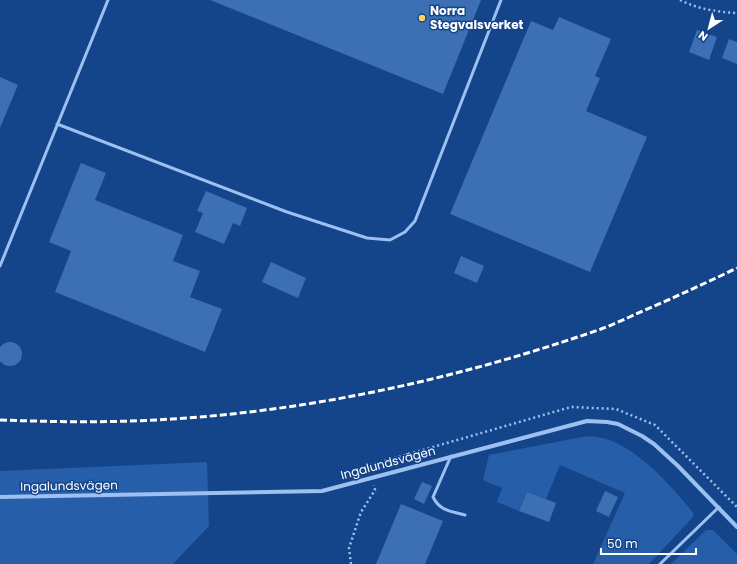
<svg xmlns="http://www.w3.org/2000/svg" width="737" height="564" font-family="Poppins,sans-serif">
  <rect width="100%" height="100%" fill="#14458b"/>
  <path fill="#265eaa" d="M588,436C593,437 599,437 603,438C637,447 673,487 694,514L692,518L649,564H593L625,493L560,465L546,499L527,492L519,511L497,502L502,488L483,480L489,455Z
    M207,462L209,526L173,564H0V471Z
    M706,530H713L737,554V564H671Z"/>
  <path fill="#3d6fb4" d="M210,0H481L443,94Z
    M559,17L611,39L595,76L600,78L586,111L647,137L590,272L450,214L531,21L553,30Z
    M697,30L717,37L709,60L689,52Z
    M729,39L737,42V64L722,58Z
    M0,77L18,85L0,128Z
    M81,163L106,173L95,200L183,235L173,261L200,271L190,297L222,309L205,352L55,292L71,251L49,242Z
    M206,191L247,208L240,226L233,223L224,244L195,232L203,213L197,211Z
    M461,256L484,266L477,283L454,273Z
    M271,262L306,278L298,298L262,282Z
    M-2 354a12 12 0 1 1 24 0a12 12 0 1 1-24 0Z
    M422,482L432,486L424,504L414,499Z
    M605,491L618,497L609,517L596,511Z
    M527,492L556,503L549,522L519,511Z
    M401,504L443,521L425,564H376Z"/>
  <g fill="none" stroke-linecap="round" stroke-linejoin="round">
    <path stroke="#9dc0f0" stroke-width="2.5" stroke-dasharray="2 3" stroke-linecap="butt" d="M680,0C698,9 717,12 737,13
      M372,471L371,465L571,407L616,409L655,425L737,507
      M351,564L349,548L361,512L375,490L374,485"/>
    <path stroke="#9dc0f0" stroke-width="3" d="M57,124L287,212L367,238L390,240L405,232L415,221L501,0
      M0,266L108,0
      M451,456L433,497C440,511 450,511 465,515
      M660,564L719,507"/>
    <path stroke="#9dc0f0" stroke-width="4" d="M0,497L322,491L587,421L607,422L618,424L642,436L654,444L678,466L737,527"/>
    <path stroke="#fff" stroke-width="3" stroke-dasharray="7 3" stroke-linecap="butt" d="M0,420C57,422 115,423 172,419C317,410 464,377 601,329C615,324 629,317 643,311C675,297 706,283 737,268"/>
  </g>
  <circle fill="#ffd45b" stroke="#14458b" stroke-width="1.5" cx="422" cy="18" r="4"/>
  <g text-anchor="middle" stroke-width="3" stroke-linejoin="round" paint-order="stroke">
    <g font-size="12" font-weight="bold" fill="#fff" stroke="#14458b" text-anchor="start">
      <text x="430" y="15">Norra<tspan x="430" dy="14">Stegvalsverket</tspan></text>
    </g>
    <g font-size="12" fill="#fff" stroke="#14458b">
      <text transform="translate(388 463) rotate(-15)" y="4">Ingalundsvägen</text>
      <text transform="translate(69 486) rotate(-1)" y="4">Ingalundsvägen</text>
    </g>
  </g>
  <g transform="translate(709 28) rotate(216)" stroke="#14458b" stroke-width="3" paint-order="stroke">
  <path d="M0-3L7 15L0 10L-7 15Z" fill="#ffffff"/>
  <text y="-6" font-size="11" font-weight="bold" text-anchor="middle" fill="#ffffff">N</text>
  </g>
  <path d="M601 548v6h95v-6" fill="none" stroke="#ffffff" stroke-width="2"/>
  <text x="607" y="548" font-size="12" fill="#ffffff" stroke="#14458b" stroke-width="3" paint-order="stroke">50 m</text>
</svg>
